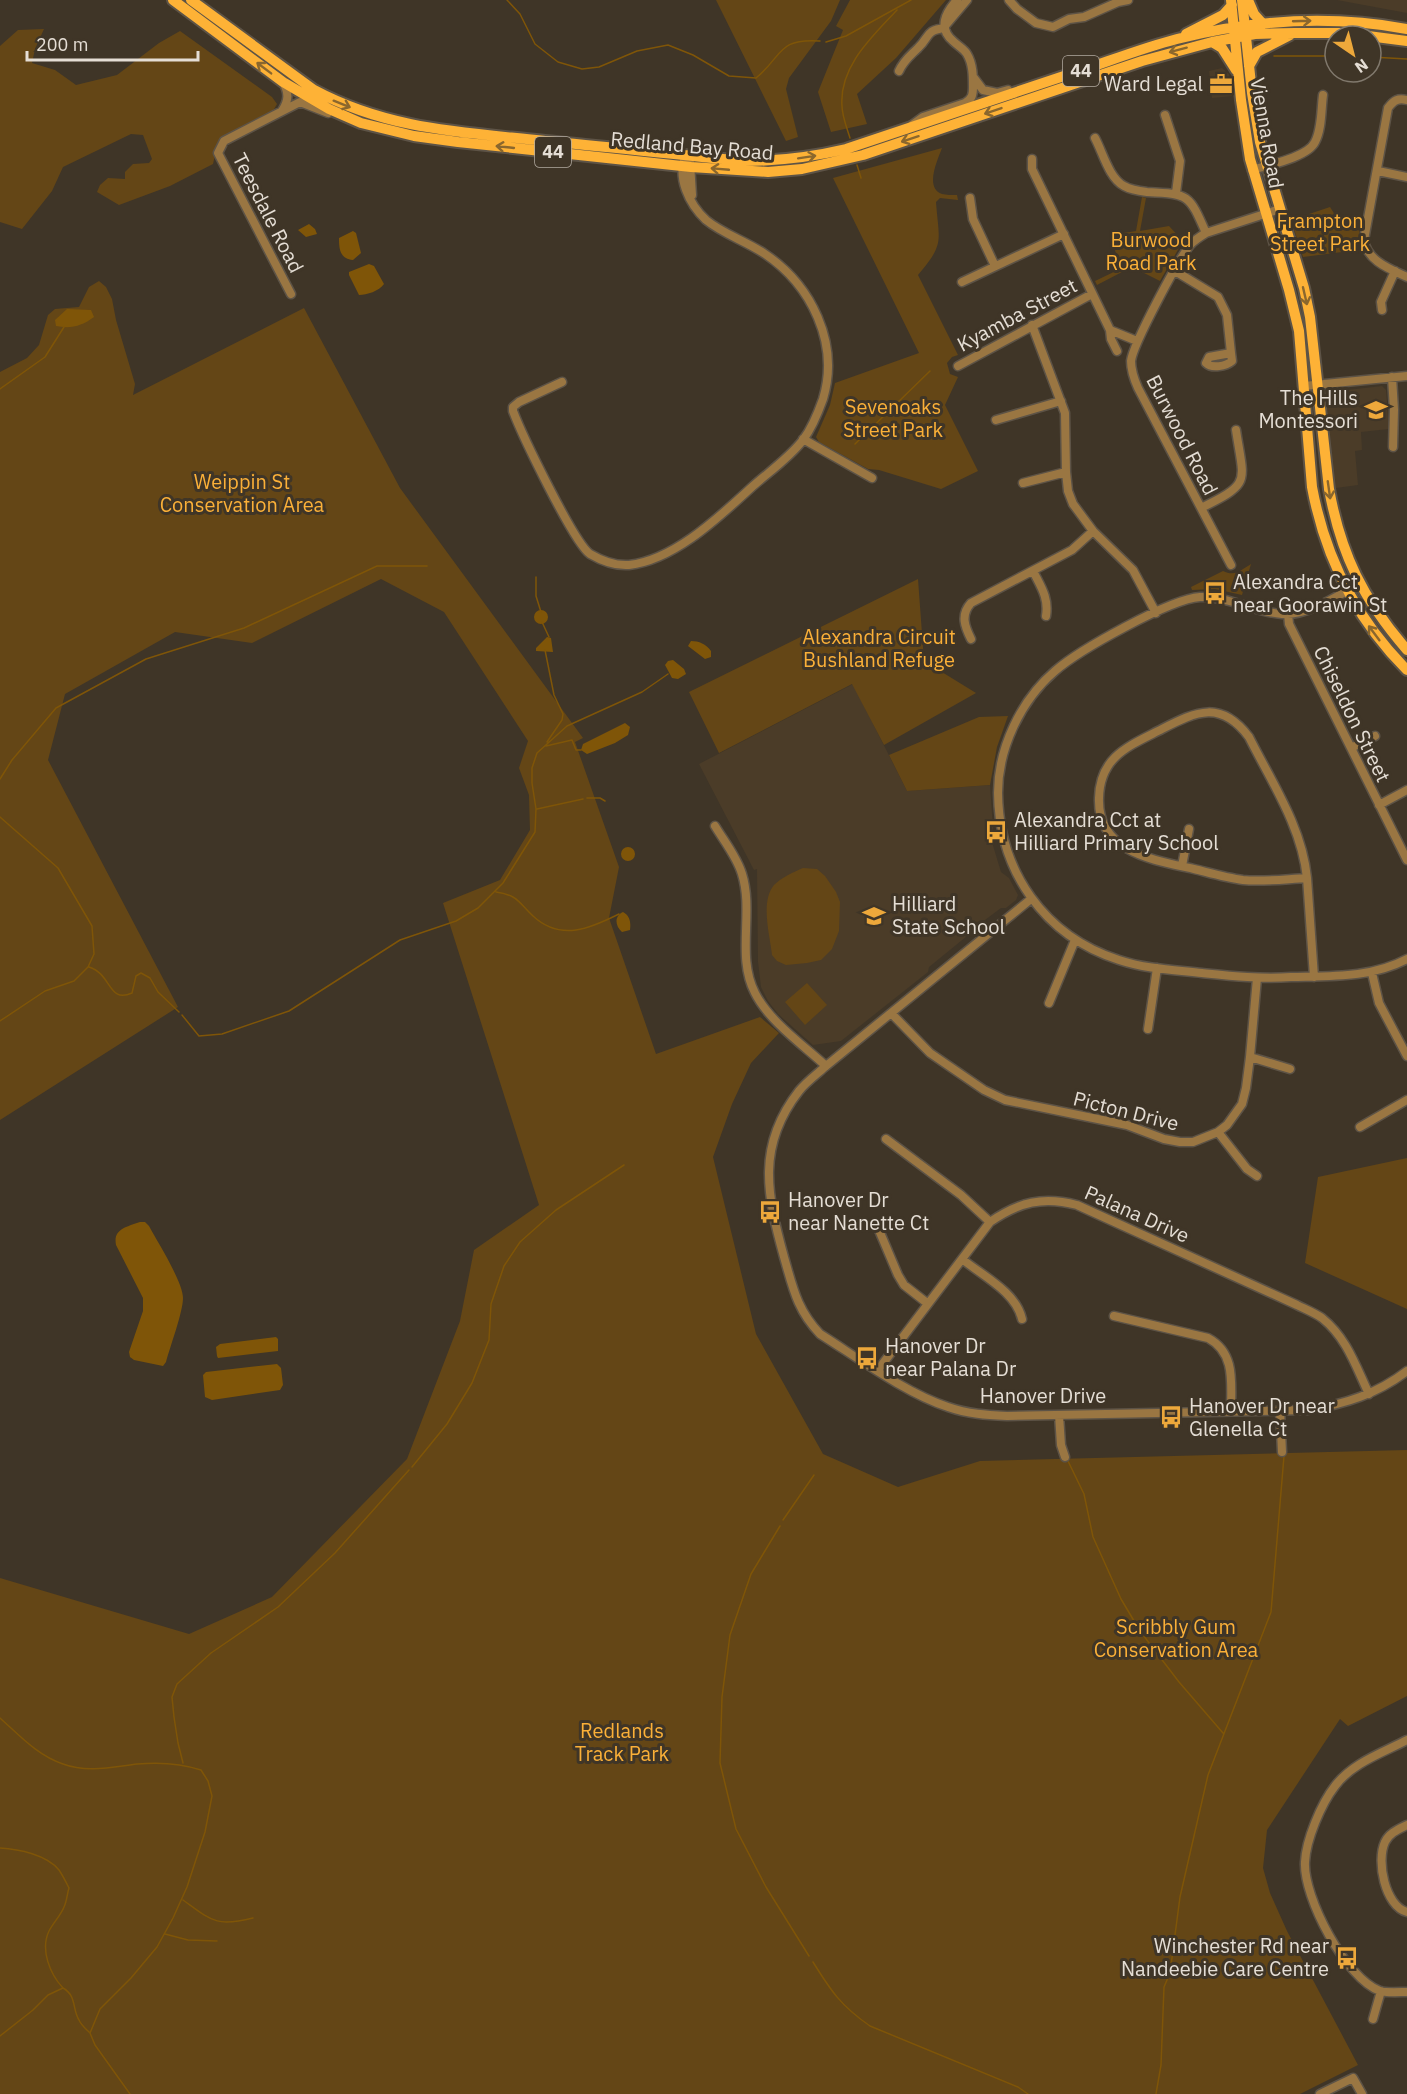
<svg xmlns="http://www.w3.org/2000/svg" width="1407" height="2094" font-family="'IBM Plex Sans',sans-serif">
  <rect width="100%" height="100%" fill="#3f3527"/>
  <path fill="#4b3c28" d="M1337,0H1407V13Z
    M1222,68L1229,74L1232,96L1212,98L1209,71Z
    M1382,386L1386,390L1389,429L1361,432L1362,450L1355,451L1358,485L1336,488L1326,398L1330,392Z
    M853,684L907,791L990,785L993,828L991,839L1001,872L1009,878L1018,895L1016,900L1006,908H1001L973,929L972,932L929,967L928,972L841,1041L813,1045L778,1014L768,1001L761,987L758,962L757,869L754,870L699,764Z"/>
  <path fill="#644616" d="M716,0H840L831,21L789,78L786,89L798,137L786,141Z
    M850,0H946L896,58L857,94L867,124L831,132L818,92L843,30L836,26Z
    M44,29L35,49L32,63L55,70L76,85L117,75L159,43L180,31L272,97L277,104L273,111L218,142L213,164L170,186L119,205L97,192L100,185L108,178L125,179V172L133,164L149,163L152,159L143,135L131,134L63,167L52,191L22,229L0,222V46L18,30Z
    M942,148C938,159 924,188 942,194C946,195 952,195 957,195L958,200L940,198L936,202C939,242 945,243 918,275L958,355L952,357L947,363L950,374L958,377L945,405L978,471L941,489L879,470L868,469L819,442L816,437L830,405L835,383L919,353L833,178Z
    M1142,197L1146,198L1140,231L1169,226L1183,241L1160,281L1130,266L1122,272L1097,285L1095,281L1120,269L1111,235L1136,231Z
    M1330,207L1337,218L1360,225L1358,250L1303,257L1291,220Z
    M99,281L106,287L112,299L116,320L135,384L133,395L304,308L400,488L583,738L575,742L619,867L609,918L656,1054L760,1017L779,1033L751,1063L732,1104L713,1157L756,1334L823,1454L898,1487L980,1461L1407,1450V1696L1348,1726L1340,1719L1267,1830L1263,1868L1270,1893L1287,1931L1358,2065L1300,2094H0V1578L189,1634L272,1597L407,1459L460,1321L474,1250L539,1205L443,903L500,880L530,830L529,795L519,768L528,741L444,612L381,579L252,643L175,632L65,694L48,760L178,1007L0,1120V372L27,358L39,345L48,315L55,309L79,307L89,287Z
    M1251,564L1242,595L1215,589L1192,590L1191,587L1223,571C1235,577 1241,570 1251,564Z
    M918,579L924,661L976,693L884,745L852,684L719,753L689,692Z
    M1008,716L997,747L990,785L907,791L889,755L979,717Z
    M803,868L817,869L825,876L836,892L840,902L839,931L832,949L821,960L807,963L786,965L777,961L772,955C770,935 760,902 774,885C782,877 794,872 803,868Z
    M807,983L827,1005L805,1025L785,1002Z
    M1407,1158V1309L1305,1263L1318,1177Z"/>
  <path fill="#7f5508" d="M309,224L315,229L317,234L306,237L298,230Z
    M353,231L356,233L361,253L353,260C340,259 339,249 339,238Z
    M369,264L374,266L384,284C379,291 367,295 359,295L349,275V272Z
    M67,309L91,310L94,317C82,326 71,329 56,326L55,320Z
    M534 617a7 7 0 1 1 14 0a7 7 0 1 1-14 0Z
    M547,637L551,638L553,652L536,651V648Z
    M691,641C699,641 706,644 711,651V657L705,659L688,646Z
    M673,660L684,669L686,674L678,679L672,678L665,665L668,661Z
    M625,723L630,727L628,735L615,743L587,754L581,750L583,744Z
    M621 854a7 7 0 1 1 14 0a7 7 0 1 1-14 0Z
    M623,912C630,916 631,922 630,930L622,932C615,926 614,916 623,912Z
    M140,1222H145L149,1226C157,1241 183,1282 183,1298C183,1312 170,1347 166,1362L163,1366L134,1360L130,1357L129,1352L143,1311V1298L116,1245C113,1229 126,1227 140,1222Z
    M276,1337L278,1339V1351L218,1358L217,1356L216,1347L220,1344Z
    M277,1364L281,1368L283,1385L280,1390L212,1400L205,1397L203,1375L206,1372Z"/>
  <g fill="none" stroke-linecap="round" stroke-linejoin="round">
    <path stroke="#7f5508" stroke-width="1.5" d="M507,0L520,14L535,44L558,62L582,69L599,67L637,51L668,45L693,55L729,76L756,78C783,56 777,38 820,41
      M826,42L846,36L911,0
      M1274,56H1335
      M1371,57L1407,59
      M850,138C847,128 842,116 842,106C839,66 873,36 897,10
      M857,165L861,178
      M0,389L45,357L64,327
      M855,444L930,371
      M536,577V596L541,612
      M542,622L549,637
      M545,650L554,695L563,714L562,720L547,742
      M546,746L572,740L576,750H581
      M0,779L12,760L56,708L146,659L244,628L377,566H427
      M587,798H600L605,801
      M537,809L583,799
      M0,817L58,868L92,926L94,954L88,967L74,981L45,991L0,1021
      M496,892C518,895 519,903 533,916C561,942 591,928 619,914
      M89,967C112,974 108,1004 132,993L136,976L141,973L150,978L158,992L179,1012
      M182,1015L199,1036L222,1034L289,1011L400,940L456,921L478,908L503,883L535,832L536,809L532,783V768L537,753L567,726L642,692L668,674
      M1067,1459L1084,1494L1093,1537L1121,1599L1140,1631L1179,1682L1223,1733
      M412,1467L447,1424L472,1383L489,1340L491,1304L504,1266L520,1242L556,1210L624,1165
      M783,1520L814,1475
      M780,1526L751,1574L730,1635L722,1697L720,1763L736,1829L766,1887L809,1956
      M0,1718C19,1735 38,1756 63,1764C87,1773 112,1767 137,1764C159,1762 180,1763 201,1770L208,1781L212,1796L205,1832L187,1887L173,1918L157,1947L131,1978L100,2009L90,2033L95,2045L130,2094
      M183,1763L178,1743L174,1717L172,1697L177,1684L211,1653L278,1607L335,1553L409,1470
      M0,1848C19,1849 47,1855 59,1870C63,1876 66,1882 69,1888C67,1894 67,1901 64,1907C61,1915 53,1923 49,1931C40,1950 50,1974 63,1988
      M183,1900C212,1921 216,1927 253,1918
      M165,1934L188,1940L217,1941
      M813,1962C831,1991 841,2006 870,2026L1018,2087L1028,2094
      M0,2036L33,2010L48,1995L63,1988C77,1996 72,2009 79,2020C81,2025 86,2029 89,2032
      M1156,2094L1161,2065L1164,1987L1170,1973L1180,1897L1208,1775L1271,1612L1284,1456"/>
    <g stroke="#5d5346" stroke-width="11">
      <path id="minor" d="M1009,0L1017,9L1036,23L1053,27L1069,19L1084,17L1118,2L1128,0
        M945,26L967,0
        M899,71C904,60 910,56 918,48C930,37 925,30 945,28
        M974,78L983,90L997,93L1008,90
        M1407,100C1398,98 1394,100 1388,108L1364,240C1367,261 1390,269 1407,277
        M282,111C289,100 289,93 283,82
        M1165,115L1180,161L1176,193
        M912,125L923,117L965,103C972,99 973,95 973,87C973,76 973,64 967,54C964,49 958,46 953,41C938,28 945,13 957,0
        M1095,138C1103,153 1109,178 1124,186C1131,190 1139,191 1147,192C1189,194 1189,194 1206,233
        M1032,159V169L1110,330L1137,341
        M690,163L692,195
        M1252,170C1269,165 1308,157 1315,142C1322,129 1321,110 1323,95
        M1378,171L1407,177
        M970,198L973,219L995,266
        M1175,271L1218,297L1227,315L1231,353
        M962,282L1064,234
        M291,294L218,153L224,141L300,102L328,113
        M1382,310L1381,302L1395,271
        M1032,325L1065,413L1066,472L1068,491L1073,504L1093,531L1133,570L1156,613
        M1110,330L1111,339L1117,351
        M1231,353L1232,361C1226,366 1212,369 1206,363L1209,357Z
        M958,366L1092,294
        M1392,377L1394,410L1393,447
        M562,382L519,402L513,407V411C522,435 574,543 590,554C602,561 615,566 629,565C675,560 720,516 753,486C770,471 789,458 803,440C812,428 818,413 823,399C840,343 811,285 765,254C746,241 723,234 706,220C689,204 676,177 686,155
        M1304,386L1407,376
        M996,420L1061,401
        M803,439L872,478
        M1023,483L1066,472
        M1201,508C1252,483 1244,483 1236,430
        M1231,565L1138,388C1134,379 1131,371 1131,361C1133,344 1179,258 1191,244C1196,239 1201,236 1206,233L1280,209
        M1033,571C1041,587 1049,598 1046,616
        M1359,584C1337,596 1308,616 1282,614C1253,612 1229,596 1200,597C1170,599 1079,650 1055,671C1021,700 998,748 998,793C999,871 1044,936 1119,960C1146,969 1175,970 1202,973C1232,976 1261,979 1291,977C1331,976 1371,978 1407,959
        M1288,614L1289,624L1407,860
        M971,639C965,627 960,615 971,603L1072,550L1093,531
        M1351,748L1375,736
        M1379,805L1407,790
        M715,826C724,841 737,857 742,874C754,912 736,957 755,993C769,1021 803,1045 826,1066
        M1182,866L1189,829
        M1307,878C1286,879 1263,882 1243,880C1227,878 1210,873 1194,869C1153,860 1097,852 1099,798C1100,756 1129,746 1162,729C1197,711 1221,700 1249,737C1271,781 1302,827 1307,878L1314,977
        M1031,899L826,1066C817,1074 806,1082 799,1091C756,1146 767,1195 784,1257C793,1288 797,1310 820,1334C858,1358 907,1394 948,1407C968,1414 987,1415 1007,1416L1308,1410C1345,1404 1377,1394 1407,1371
        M1372,973L1379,1003L1407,1056
        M1049,1003L1075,940
        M891,1013L930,1053L984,1090L1005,1100L1127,1125L1164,1139L1180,1142H1193L1218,1132L1227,1125L1242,1104L1246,1088L1250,1057L1257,978
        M1148,1029L1157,968
        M1250,1057L1290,1069
        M1360,1127L1407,1100
        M1218,1132L1247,1169L1257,1176
        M886,1139L961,1195L990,1222
        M876,1223L898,1275L904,1285L927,1303
        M962,1259C983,1276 1016,1292 1022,1319
        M1114,1316L1208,1338C1236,1353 1231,1383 1231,1411
        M878,1370L990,1222C1019,1202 1043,1196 1077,1205L1297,1305C1305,1309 1315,1313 1322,1318C1347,1338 1356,1367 1369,1394
        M1280,1410L1282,1452
        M1059,1415L1061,1445L1065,1457
        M1407,1740C1382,1753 1352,1763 1335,1786C1321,1804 1306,1840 1305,1862C1303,1897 1346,1979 1380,1991C1385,1993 1401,1992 1407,1992
        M1407,1825C1399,1829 1389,1833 1385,1842C1376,1861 1385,1906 1407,1912
        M1373,2019L1381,1991
        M1320,2094L1353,2078L1362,2094"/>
    </g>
    <g stroke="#5d5346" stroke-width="14">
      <path id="major" d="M173,0L283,82L329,109L361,123L414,136L458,142L691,167L768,172L802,169L863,155L1142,61L1212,42L1255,34L1295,33H1345L1407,41
        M191,0L314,90C389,130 462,132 545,141C611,147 678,155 745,161C780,161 812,157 846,149C918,125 989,101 1061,77C1100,65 1138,49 1177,39C1252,20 1331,15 1407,29
        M1231,0L1241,100L1250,159L1289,290L1299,331L1312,487C1325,557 1357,620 1407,670
        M1242,0L1252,93L1260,142L1304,288L1310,317L1329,489C1341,555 1363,599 1407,650
        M1248,0L1254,14L1263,24
        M1186,34L1223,15L1232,5
        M1212,42L1222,48L1236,70
        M1249,66L1257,52L1290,35"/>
    </g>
    <use href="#minor" stroke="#9a7642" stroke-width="8"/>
    <use href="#major" stroke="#feb236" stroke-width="10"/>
  </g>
  <defs><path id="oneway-shaft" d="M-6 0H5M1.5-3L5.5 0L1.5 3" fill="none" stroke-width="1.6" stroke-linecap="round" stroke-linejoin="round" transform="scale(1.5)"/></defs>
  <g stroke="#8b672d">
    <use href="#oneway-shaft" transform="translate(1302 21) rotate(-2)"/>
    <use href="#oneway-shaft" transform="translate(1178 50) rotate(165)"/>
    <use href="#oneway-shaft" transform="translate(264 68) rotate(-143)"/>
    <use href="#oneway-shaft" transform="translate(342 104) rotate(22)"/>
    <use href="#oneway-shaft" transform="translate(993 111) rotate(161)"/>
    <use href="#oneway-shaft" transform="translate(910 139) rotate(162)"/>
    <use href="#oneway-shaft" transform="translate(505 147) rotate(-174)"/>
    <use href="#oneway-shaft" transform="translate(807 157) rotate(-9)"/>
    <use href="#oneway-shaft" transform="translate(720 169) rotate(-175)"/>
    <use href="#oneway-shaft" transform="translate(1305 296) rotate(77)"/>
    <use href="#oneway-shaft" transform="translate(1329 490) rotate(82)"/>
    <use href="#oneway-shaft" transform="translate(1374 633) rotate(-127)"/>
  </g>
  <defs>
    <g id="office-bare" transform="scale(1.8)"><path d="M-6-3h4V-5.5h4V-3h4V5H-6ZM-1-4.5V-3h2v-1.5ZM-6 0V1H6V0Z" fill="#eda83b" stroke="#3f3527" stroke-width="2.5" paint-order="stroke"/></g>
    <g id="school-bare" transform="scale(1.8)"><path d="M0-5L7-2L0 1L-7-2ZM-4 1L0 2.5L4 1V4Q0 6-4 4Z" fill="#eda83b" stroke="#3f3527" stroke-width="2.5" paint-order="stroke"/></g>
    <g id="bus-bare" transform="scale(1.8)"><path d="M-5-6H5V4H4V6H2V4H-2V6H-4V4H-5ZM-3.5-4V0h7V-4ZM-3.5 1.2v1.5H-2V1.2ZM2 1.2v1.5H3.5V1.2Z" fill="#eda83b" stroke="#3f3527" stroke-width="2.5" paint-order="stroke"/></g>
  </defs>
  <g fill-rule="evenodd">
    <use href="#office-bare" x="1221" y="84"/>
    <use href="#school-bare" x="1376" y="410"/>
    <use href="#bus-bare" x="1215" y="593"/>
    <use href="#bus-bare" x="996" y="832"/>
    <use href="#school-bare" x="874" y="916"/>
    <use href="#bus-bare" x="770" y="1212"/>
    <use href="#bus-bare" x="867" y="1358"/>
    <use href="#bus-bare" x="1171" y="1417"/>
    <use href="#bus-bare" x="1347" y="1958"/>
  </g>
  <g text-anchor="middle" stroke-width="6" stroke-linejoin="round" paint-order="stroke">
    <g fill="#3f3527" stroke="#b3aba1" stroke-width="1.5">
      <rect x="1063" y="56" width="36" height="30" rx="4.5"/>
      <rect x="535" y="137" width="36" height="30" rx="4.5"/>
    </g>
    <g font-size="18" font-weight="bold" fill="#e5ded5">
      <text x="1081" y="77">44</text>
      <text x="553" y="158">44</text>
    </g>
    <g font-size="20" fill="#e5ded5" stroke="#3f3527" text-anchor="start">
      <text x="1203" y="91" text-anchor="end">Ward Legal</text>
      <text x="1358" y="405" text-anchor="end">The Hills<tspan x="1358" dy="23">Montessori</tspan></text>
      <text x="1233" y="589">Alexandra Cct<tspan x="1233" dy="23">near Goorawin St</tspan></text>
      <text x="1014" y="827">Alexandra Cct at<tspan x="1014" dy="23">Hilliard Primary School</tspan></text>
      <text x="892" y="911">Hilliard<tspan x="892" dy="23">State School</tspan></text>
      <text x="788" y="1207">Hanover Dr<tspan x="788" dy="23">near Nanette Ct</tspan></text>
      <text x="885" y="1353">Hanover Dr<tspan x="885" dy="23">near Palana Dr</tspan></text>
      <text x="1189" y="1413">Hanover Dr near<tspan x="1189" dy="23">Glenella Ct</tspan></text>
      <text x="1329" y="1953" text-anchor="end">Winchester Rd near<tspan x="1329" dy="23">Nandeebie Care Centre</tspan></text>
    </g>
    <g font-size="20" fill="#e5ded5" stroke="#3f3527">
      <text transform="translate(1267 133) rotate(80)" y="7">Vienna Road</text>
      <text transform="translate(692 146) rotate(5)" y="7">Redland Bay Road</text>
      <text transform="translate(268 213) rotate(63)" y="7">Teesdale Road</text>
      <text transform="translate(1017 315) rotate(-28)" y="7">Kyamba Street</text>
      <text transform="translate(1182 435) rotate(63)" y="7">Burwood Road</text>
      <text transform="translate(1352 714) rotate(64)" y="7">Chiseldon Street</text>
      <text transform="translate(1126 1111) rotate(14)" y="7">Picton Drive</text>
      <text transform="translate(1137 1214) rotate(24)" y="7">Palana Drive</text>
      <text x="1043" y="1403">Hanover Drive</text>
    </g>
    <g font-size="20" fill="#fbb038" stroke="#3f3527">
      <text x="1320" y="228">Frampton<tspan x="1320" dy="23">Street Park</tspan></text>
      <text x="1151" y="247">Burwood<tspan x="1151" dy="23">Road Park</tspan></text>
      <text x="893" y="414">Sevenoaks<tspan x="893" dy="23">Street Park</tspan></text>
      <text x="242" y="489">Weippin St<tspan x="242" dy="23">Conservation Area</tspan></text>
      <text x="879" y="644">Alexandra Circuit<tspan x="879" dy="23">Bushland Refuge</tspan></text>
      <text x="1176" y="1634">Scribbly Gum<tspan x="1176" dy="23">Conservation Area</tspan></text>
      <text x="622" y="1738">Redlands<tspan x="622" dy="23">Track Park</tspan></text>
    </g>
  </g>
  <g transform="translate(1353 54) rotate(145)"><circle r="28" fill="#3f3527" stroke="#81796d" stroke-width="1.5"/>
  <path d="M0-4.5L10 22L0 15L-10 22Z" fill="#eda83b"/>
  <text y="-9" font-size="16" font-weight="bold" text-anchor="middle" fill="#e5ded5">N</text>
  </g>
  <path d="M27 51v9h171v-9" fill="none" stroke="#e5ded5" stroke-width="3"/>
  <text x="36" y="51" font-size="18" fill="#e5ded5" stroke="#3f3527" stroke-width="4.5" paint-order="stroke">200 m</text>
</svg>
